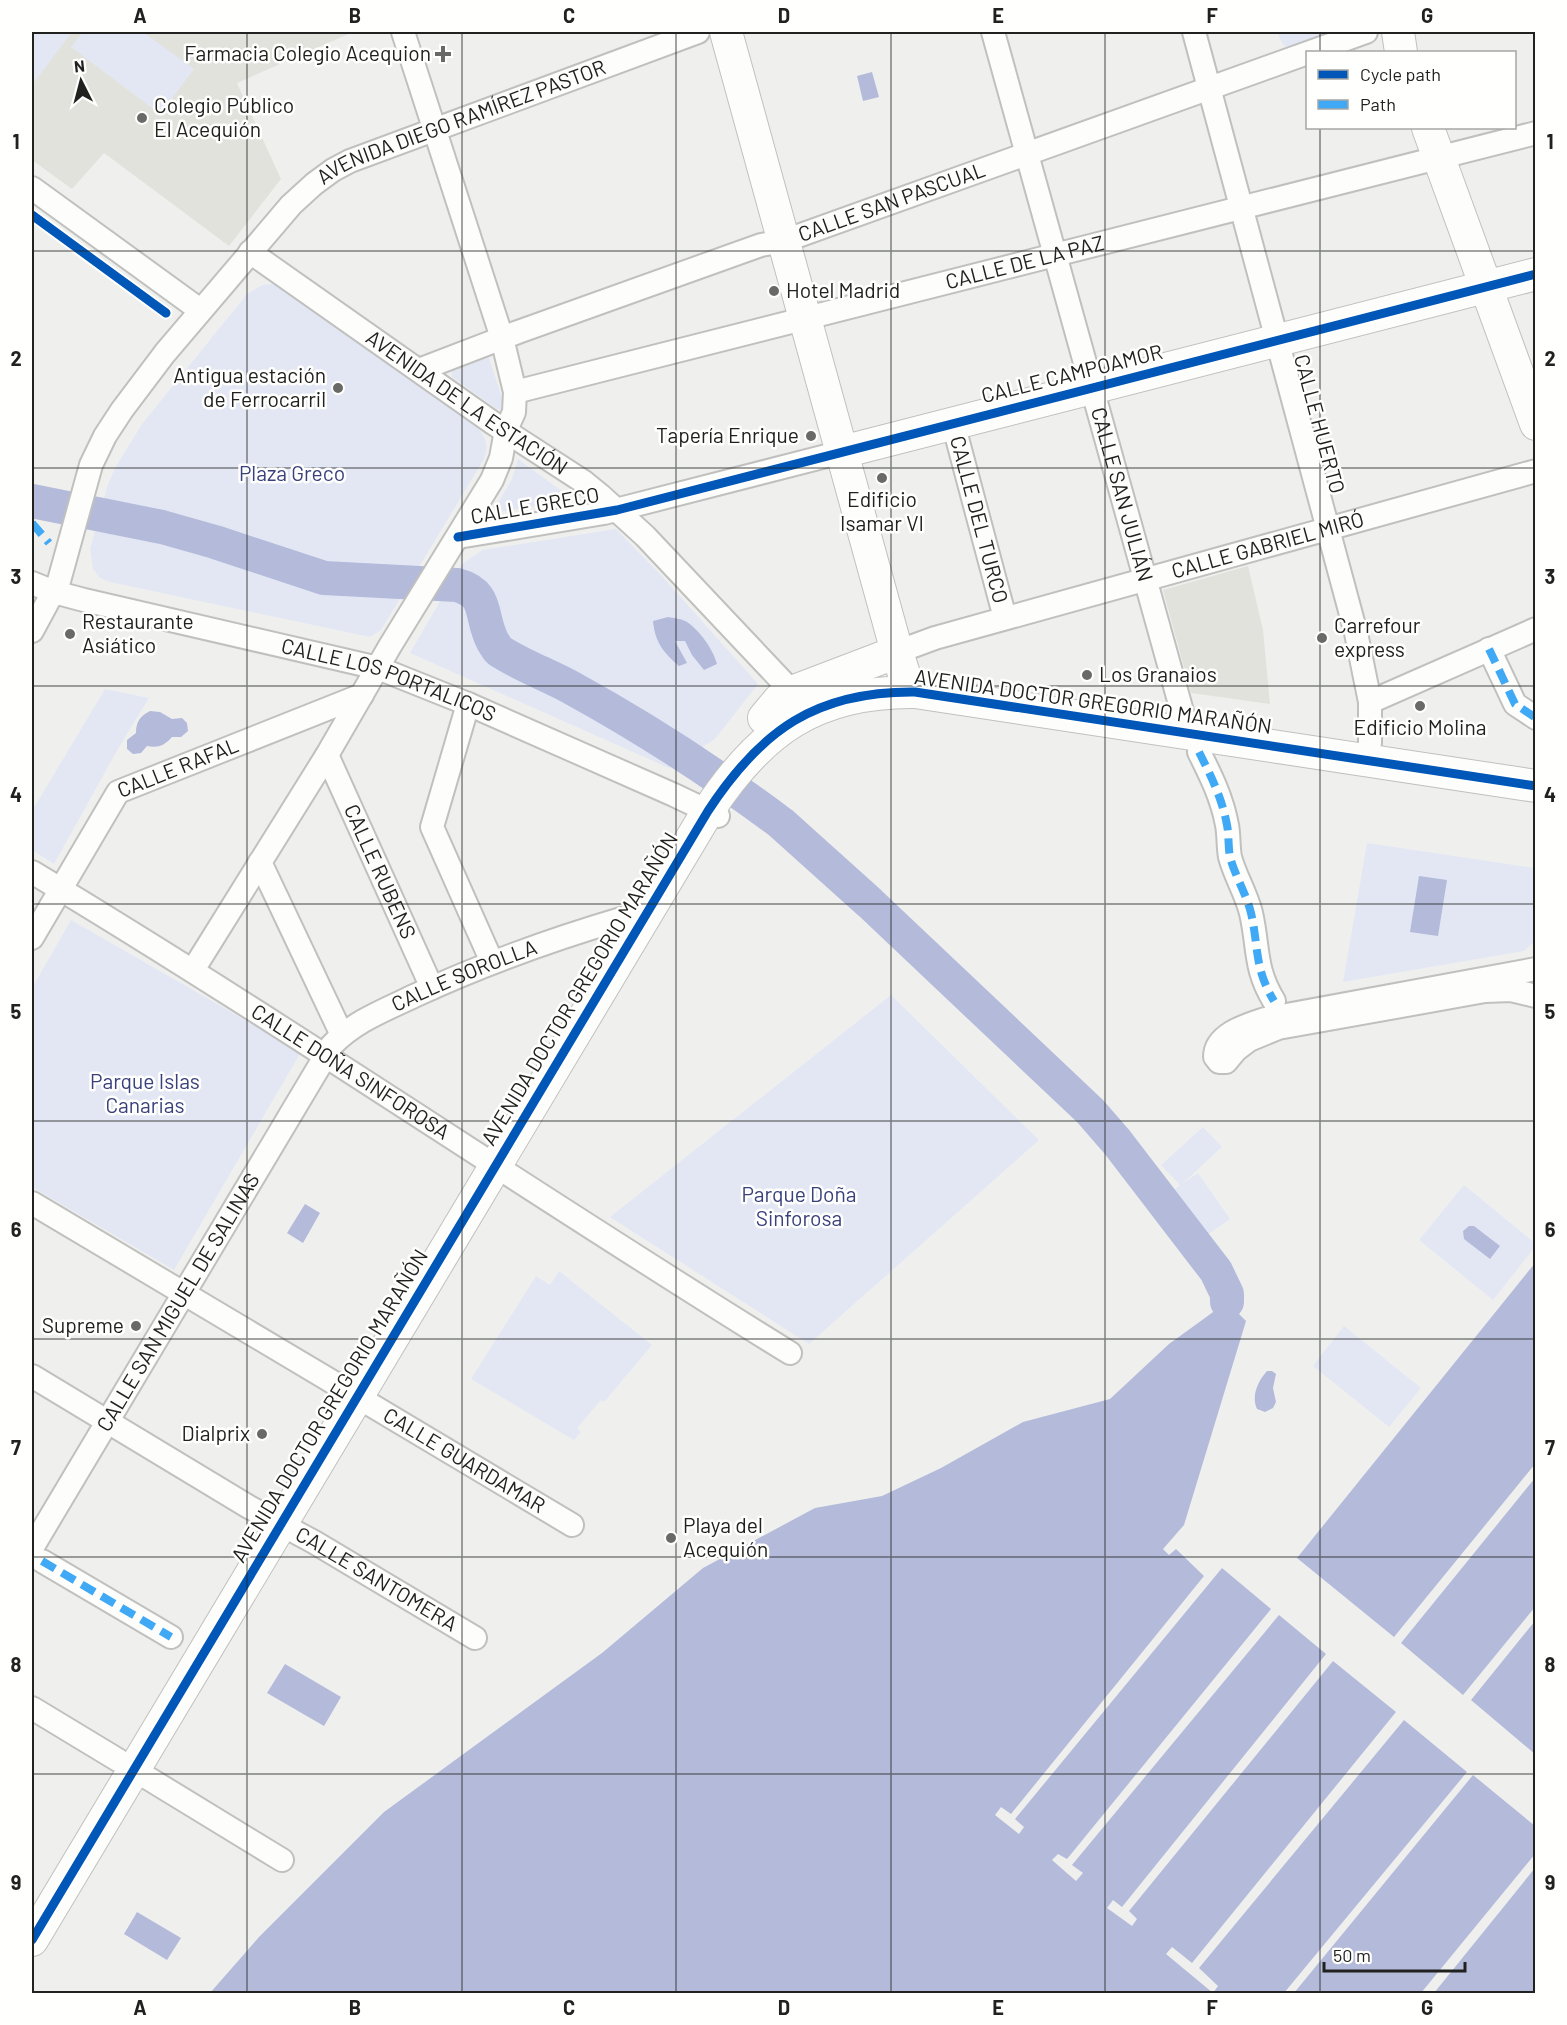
<svg xmlns="http://www.w3.org/2000/svg" width="1567" height="2025" font-family="Barlow,sans-serif">
  <rect width="100%" height="100%" fill="#eff0ee"/>
  <path fill="#e1e2dc" d="M32,32H353L237,83L281,179L229,246L104,153L72,189L32,160Z
    M1248,566L1263,630L1270,704L1191,693L1163,590Z"/>
  <path fill="#e3e7f4" d="M32,32H72L32,85Z
    M83,32H143L194,69L160,114L71,47Z
    M1277,32H1331L1287,47L1283,45Z
    M273,284L475,426C486,435 489,446 484,459L381,630L370,637L110,582L100,578L93,569L90,549L107,487L115,468L142,424L247,294L262,285Z
    M484,355L489,358L504,404L501,410L497,409L452,377L451,369Z
    M518,459L574,500L492,513L512,479Z
    M616,529L659,573L758,684L715,739L669,768L410,653L461,565L482,550Z
    M105,689L149,698L119,747L54,864L32,850V811Z
    M1367,843L1535,868V941L1524,951L1343,982Z
    M71,920L301,1052L174,1270L32,1187V988Z
    M891,995L1039,1140L809,1344L610,1217Z
    M1203,1127L1222,1147L1182,1184L1198,1173L1230,1219L1207,1235L1174,1190L1180,1185L1161,1165Z
    M1464,1185L1535,1243V1247L1493,1300L1419,1240Z
    M559,1271L652,1345L604,1402L601,1400L577,1428L581,1432L574,1440L471,1379L536,1276L550,1285Z
    M1344,1326L1421,1388L1389,1427L1313,1366Z"/>
  <path fill="#b3bada" d="M872,72L879,97L863,101L857,76Z
    M668,617C674,618 682,619 687,622C700,631 713,649 717,664L704,670L692,655L685,641H675L687,663L679,666C663,652 655,642 653,621Z
    M150,711L160,712L172,719L182,718L187,723L188,731L181,737H172C164,746 158,748 147,746L141,753L133,754L127,749V740L136,733C136,722 140,716 150,711Z
    M1419,876L1447,880L1438,936L1410,932Z
    M305,1204L320,1213L303,1243L287,1233Z
    M1469,1226H1474L1500,1246L1490,1259L1464,1239L1463,1231Z
    M1535,1263V1464L1394,1637L1297,1558Z
    M1227,1302L1246,1321L1184,1525L1163,1549L1169,1555L1176,1549L1204,1576L1011,1814L1001,1807L995,1815L1019,1834L1024,1827L1015,1819L1222,1568L1271,1609L1067,1859L1058,1854L1052,1860L1076,1881L1083,1873L1072,1865L1279,1615L1326,1654L1122,1907L1113,1900L1107,1908L1132,1926L1137,1919L1129,1911L1333,1661L1396,1712L1192,1963L1172,1947L1166,1954L1213,1993L1218,1986L1199,1968L1404,1720L1467,1772L1284,1993H210L259,1937L384,1812L602,1653L703,1568L815,1508L882,1496L941,1468L1023,1422L1110,1399L1169,1344Z
    M1267,1371H1272L1276,1374L1273,1388L1276,1402L1273,1408L1265,1412L1257,1409C1251,1396 1258,1381 1267,1371Z
    M1535,1478V1607L1463,1695L1401,1643Z
    M1535,1621V1754L1471,1700Z
    M285,1664L341,1697L324,1726L267,1693Z
    M1473,1775L1535,1826V1854L1421,1993H1294Z
    M1535,1868V1993H1434Z
    M137,1912L181,1938L167,1960L124,1934Z"/>
  <g fill="none" stroke-linecap="round" stroke-linejoin="round">
    <path stroke="#b3bada" stroke-width="34" d="M32,501L162,527L215,542L324,578L457,585C490,594 479,616 493,642C496,646 497,650 501,652C523,666 548,675 570,687C643,727 714,773 781,823L870,903L1090,1111L1117,1142L1216,1271L1227,1294V1302"/>
    <g stroke="#c0c1bf" stroke-width="26">
      <g id="street">
        <path id="s1" d="M993,32L1183,715"/>
        <path d="M1194,32L1356,633L1370,702V743"/>
        <path d="M32,188L200,310"/>
        <path id="s2" d="M250,252L493,423L584,482L600,495L645,536L797,697"/>
        <path id="s3" d="M419,370L518,332L761,245L784,241L1366,32"/>
        <path id="s4" d="M515,392L1536,133"/>
        <path id="s5" d="M953,423L1005,618"/>
        <path d="M458,537L604,513L842,452"/>
        <path id="s6" d="M32,583L54,592L84,600L378,668L468,704L674,795L718,816"/>
        <path id="s7" d="M32,631L59,581L91,465L105,436L122,410L165,353L291,205L314,184L333,170L350,161L698,32"/>
        <path d="M1489,649L1515,704L1536,718"/>
        <path id="s8" d="M897,652L935,638L1536,471"/>
        <path d="M1370,702L1536,629"/>
        <path d="M468,704L432,827L492,962"/>
        <path d="M1199,752C1211,776 1222,798 1227,825C1229,835 1228,846 1230,857C1235,876 1246,893 1251,913C1259,948 1254,968 1274,1001"/>
        <path id="s9" d="M327,755L432,988"/>
        <path d="M260,862L342,1035"/>
        <path id="s10" d="M32,872C288,1026 535,1196 790,1353"/>
        <path id="s11" d="M32,938L118,792L362,695"/>
        <path d="M1536,969L1265,1019C1247,1025 1215,1034 1215,1057L1219,1062H1226L1236,1050L1249,1040L1278,1028L1485,991L1511,990L1536,996"/>
        <path d="M193,970L327,755L390,646L492,480L501,458L506,430L514,412L515,392L502,338L403,32"/>
        <path d="M32,1203L341,1387"/>
        <path id="s12" d="M32,1376L249,1507L314,1542L475,1638"/>
        <path id="s13" d="M356,1396L572,1525"/>
        <path id="s14" d="M32,1548L332,1045C355,1021 385,1010 414,996C481,965 550,940 621,919"/>
        <path d="M42,1561L171,1637"/>
        <path d="M32,1708L118,1760"/>
        <path d="M133,1769L282,1860"/>
      </g>
    </g>
    <g stroke="#c0c1bf" stroke-width="34">
      <path id="secondary" d="M726,32L897,652L904,674L915,692
        M1398,32L1401,52
        M1428,128L1536,424
        M842,452L1536,274
        M764,718L779,700L792,692L897,652
        M32,1940L708,811C761,730 816,691 915,692L1536,786"/>
    </g>
    <use href="#street" stroke="#fdfdfc" stroke-width="22"/>
    <use href="#secondary" stroke="#fdfdfc" stroke-width="32"/>
    <path stroke="#3fa9f5" stroke-width="8" stroke-dasharray="15 8" stroke-linecap="butt" d="M32,523L49,543
      M1489,649L1515,704L1536,718
      M1199,752C1211,776 1222,798 1227,825C1229,835 1228,846 1230,857C1235,876 1246,893 1251,913C1259,948 1254,968 1274,1001
      M42,1561L171,1637"/>
    <g stroke="#fffffe" stroke-width="13">
      <path id="cycleway" d="M32,215L166,313
        M458,537L617,510L1536,274
        M32,1940L708,811C761,730 816,691 915,692L1536,786"/>
    </g>
    <use href="#cycleway" stroke="#0057b8" stroke-width="9"/>
  </g>
  <path fill="none" stroke="#212220" stroke-width="1.5" stroke-opacity="0.55" d="M247,32V1994M462,32V1994M676,32V1994M891,32V1994M1105,32V1994M1320,32V52M1320,128V1994M32,251H1536M32,468H1536M32,686H1536M32,904H1536M32,1121H1536M32,1339H1536M32,1557H1536M32,1774H1536"/>
  <g fill="#696a68" stroke="#fffffe" stroke-width="2">
    <path d="M440 45h6v6h6v6h-6v6h-6v-6h-6v-6h6z"/>
    <circle cx="142" cy="118" r="6"/>
    <circle cx="774" cy="291" r="6"/>
    <circle cx="338" cy="388" r="6"/>
    <circle cx="811" cy="436" r="6"/>
    <circle cx="882" cy="478" r="6"/>
    <circle cx="70" cy="634" r="6"/>
    <circle cx="1322" cy="638" r="6"/>
    <circle cx="1087" cy="675" r="6"/>
    <circle cx="1420" cy="706" r="6"/>
    <circle cx="136" cy="1326" r="6"/>
    <circle cx="262" cy="1434" r="6"/>
    <circle cx="671" cy="1538" r="6"/>
  </g>
  <g text-anchor="middle" stroke-width="5" stroke-linejoin="round" paint-order="stroke">
    <g font-size="21" fill="#212220" stroke="#fffffe" text-anchor="start">
      <text x="431" y="61" text-anchor="end">Farmacia Colegio Acequion</text>
      <text x="154" y="113">Colegio Público<tspan x="154" dy="24">El Acequión</tspan></text>
      <text x="786" y="298">Hotel Madrid</text>
      <text x="326" y="383" text-anchor="end">Antigua estación<tspan x="326" dy="24">de Ferrocarril</tspan></text>
      <text x="799" y="443" text-anchor="end">Tapería Enrique</text>
      <text x="882" y="507" text-anchor="middle">Edificio<tspan x="882" dy="24">Isamar VI</tspan></text>
      <text x="82" y="629">Restaurante<tspan x="82" dy="24">Asiático</tspan></text>
      <text x="1334" y="633">Carrefour<tspan x="1334" dy="24">express</tspan></text>
      <text x="1099" y="682">Los Granaios</text>
      <text x="1420" y="735" text-anchor="middle">Edificio Molina</text>
      <text x="124" y="1333" text-anchor="end">Supreme</text>
      <text x="250" y="1441" text-anchor="end">Dialprix</text>
      <text x="683" y="1533">Playa del<tspan x="683" dy="24">Acequión</tspan></text>
    </g>
    <g font-size="21" fill="#212220" stroke="#fffffe">
      <text dy="7" stroke="none"><textPath href="#s7" startOffset="698">AVENIDA DIEGO RAMÍREZ PASTOR</textPath></text>
      <text dy="7" stroke="none"><textPath href="#s3" startOffset="502">CALLE SAN PASCUAL</textPath></text>
      <text dy="7" stroke="none"><textPath href="#s4" startOffset="526">CALLE DE LA PAZ</textPath></text>
      <text transform="translate(1072 374) rotate(-14)" y="7">CALLE CAMPOAMOR</text>
      <text dy="7" stroke="none"><textPath href="#s2" startOffset="264">AVENIDA DE LA ESTACIÓN</textPath></text>
      <text transform="translate(1319 424) rotate(75)" y="7">CALLE HUERTO</text>
      <text dy="7" stroke="none"><textPath href="#s1" startOffset="480">CALLE SAN JULIÁN</textPath></text>
      <text transform="translate(535 506) rotate(-10)" y="7">CALLE GRECO</text>
      <text dy="7" stroke="none"><textPath href="#s5" startOffset="100">CALLE DEL TURCO</textPath></text>
      <text dy="7" stroke="none"><textPath href="#s8" startOffset="386">CALLE GABRIEL MIRÓ</textPath></text>
      <text dy="7" stroke="none"><textPath href="#s6" startOffset="370">CALLE LOS PORTALICOS</textPath></text>
      <text transform="translate(1093 702) rotate(8)" y="7">AVENIDA DOCTOR GREGORIO MARAÑÓN</text>
      <text dy="7" stroke="none"><textPath href="#s11" startOffset="234">CALLE RAFAL</textPath></text>
      <text dy="7" stroke="none"><textPath href="#s9" startOffset="128">CALLE RUBENS</textPath></text>
      <text dy="7" stroke="none"><textPath href="#s14" startOffset="736">CALLE SOROLLA</textPath></text>
      <text transform="translate(580 989) rotate(-59)" y="7">AVENIDA DOCTOR GREGORIO MARAÑÓN</text>
      <text dy="7" stroke="none"><textPath href="#s10" startOffset="376">CALLE DOÑA SINFOROSA</textPath></text>
      <text dy="7" stroke="none"><textPath href="#s14" startOffset="286">CALLE SAN MIGUEL DE SALINAS</textPath></text>
      <text transform="translate(330 1406) rotate(-59)" y="7">AVENIDA DOCTOR GREGORIO MARAÑÓN</text>
      <text dy="7" stroke="none"><textPath href="#s13" startOffset="126">CALLE GUARDAMAR</textPath></text>
      <text dy="7" stroke="none"><textPath href="#s12" startOffset="400">CALLE SANTOMERA</textPath></text>
    </g>
    <g font-size="21" fill="#39417c" stroke="#fffffe">
      <text x="292" y="481">Plaza Greco</text>
      <text x="145" y="1089">Parque Islas<tspan x="145" dy="24">Canarias</tspan></text>
      <text x="799" y="1202">Parque Doña<tspan x="799" dy="24">Sinforosa</tspan></text>
    </g>
  </g>
  <rect width="1567" height="2025" fill="none" stroke="#fffffe" stroke-width="66"/>
  <rect x="1306" y="51" width="210" height="78" fill="#fffffe" stroke="#a6a7a5" stroke-width="1.5"/>
  <rect x="1318" y="70" width="30" height="9" fill="#0057b8" stroke="#a6a7a5" stroke-width="1.5"/>
  <text x="1360" y="81" font-size="18" fill="#212220">Cycle path</text>
  <rect x="1318" y="100" width="30" height="9" fill="#3fa9f5" stroke="#a6a7a5" stroke-width="1.5"/>
  <text x="1360" y="111" font-size="18" fill="#212220">Path</text>
  <g transform="translate(81 81) rotate(354)" stroke="#fffffe" stroke-width="4.5" paint-order="stroke">
  <path d="M0-4.5L10 22L0 15L-10 22Z" fill="#212220"/>
  <text y="-9" font-size="16" font-weight="bold" text-anchor="middle" fill="#212220">N</text>
  </g>
  <path d="M1324 1962v9h141v-9" fill="none" stroke="#212220" stroke-width="3"/>
  <text x="1333" y="1962" font-size="18" fill="#212220" stroke="#fffffe" stroke-width="4.5" paint-order="stroke">50 m</text>
  <rect x="33" y="33" width="1501" height="1959" fill="none" stroke="#212220" stroke-width="2"/>
  <g font-size="20" text-anchor="middle" font-weight="bold" fill="#212220">
    <text x="140" y="23">A</text>
    <text x="355" y="23">B</text>
    <text x="569" y="23">C</text>
    <text x="784" y="23">D</text>
    <text x="998" y="23">E</text>
    <text x="1212" y="23">F</text>
    <text x="1427" y="23">G</text>
    <text x="16" y="149">1</text>
    <text x="1550" y="149">1</text>
    <text x="16" y="366">2</text>
    <text x="1550" y="366">2</text>
    <text x="16" y="584">3</text>
    <text x="1550" y="584">3</text>
    <text x="16" y="802">4</text>
    <text x="1550" y="802">4</text>
    <text x="16" y="1019">5</text>
    <text x="1550" y="1019">5</text>
    <text x="16" y="1237">6</text>
    <text x="1550" y="1237">6</text>
    <text x="16" y="1455">7</text>
    <text x="1550" y="1455">7</text>
    <text x="16" y="1672">8</text>
    <text x="1550" y="1672">8</text>
    <text x="16" y="1890">9</text>
    <text x="1550" y="1890">9</text>
    <text x="140" y="2015">A</text>
    <text x="355" y="2015">B</text>
    <text x="569" y="2015">C</text>
    <text x="784" y="2015">D</text>
    <text x="998" y="2015">E</text>
    <text x="1212" y="2015">F</text>
    <text x="1427" y="2015">G</text>
  </g>
</svg>
